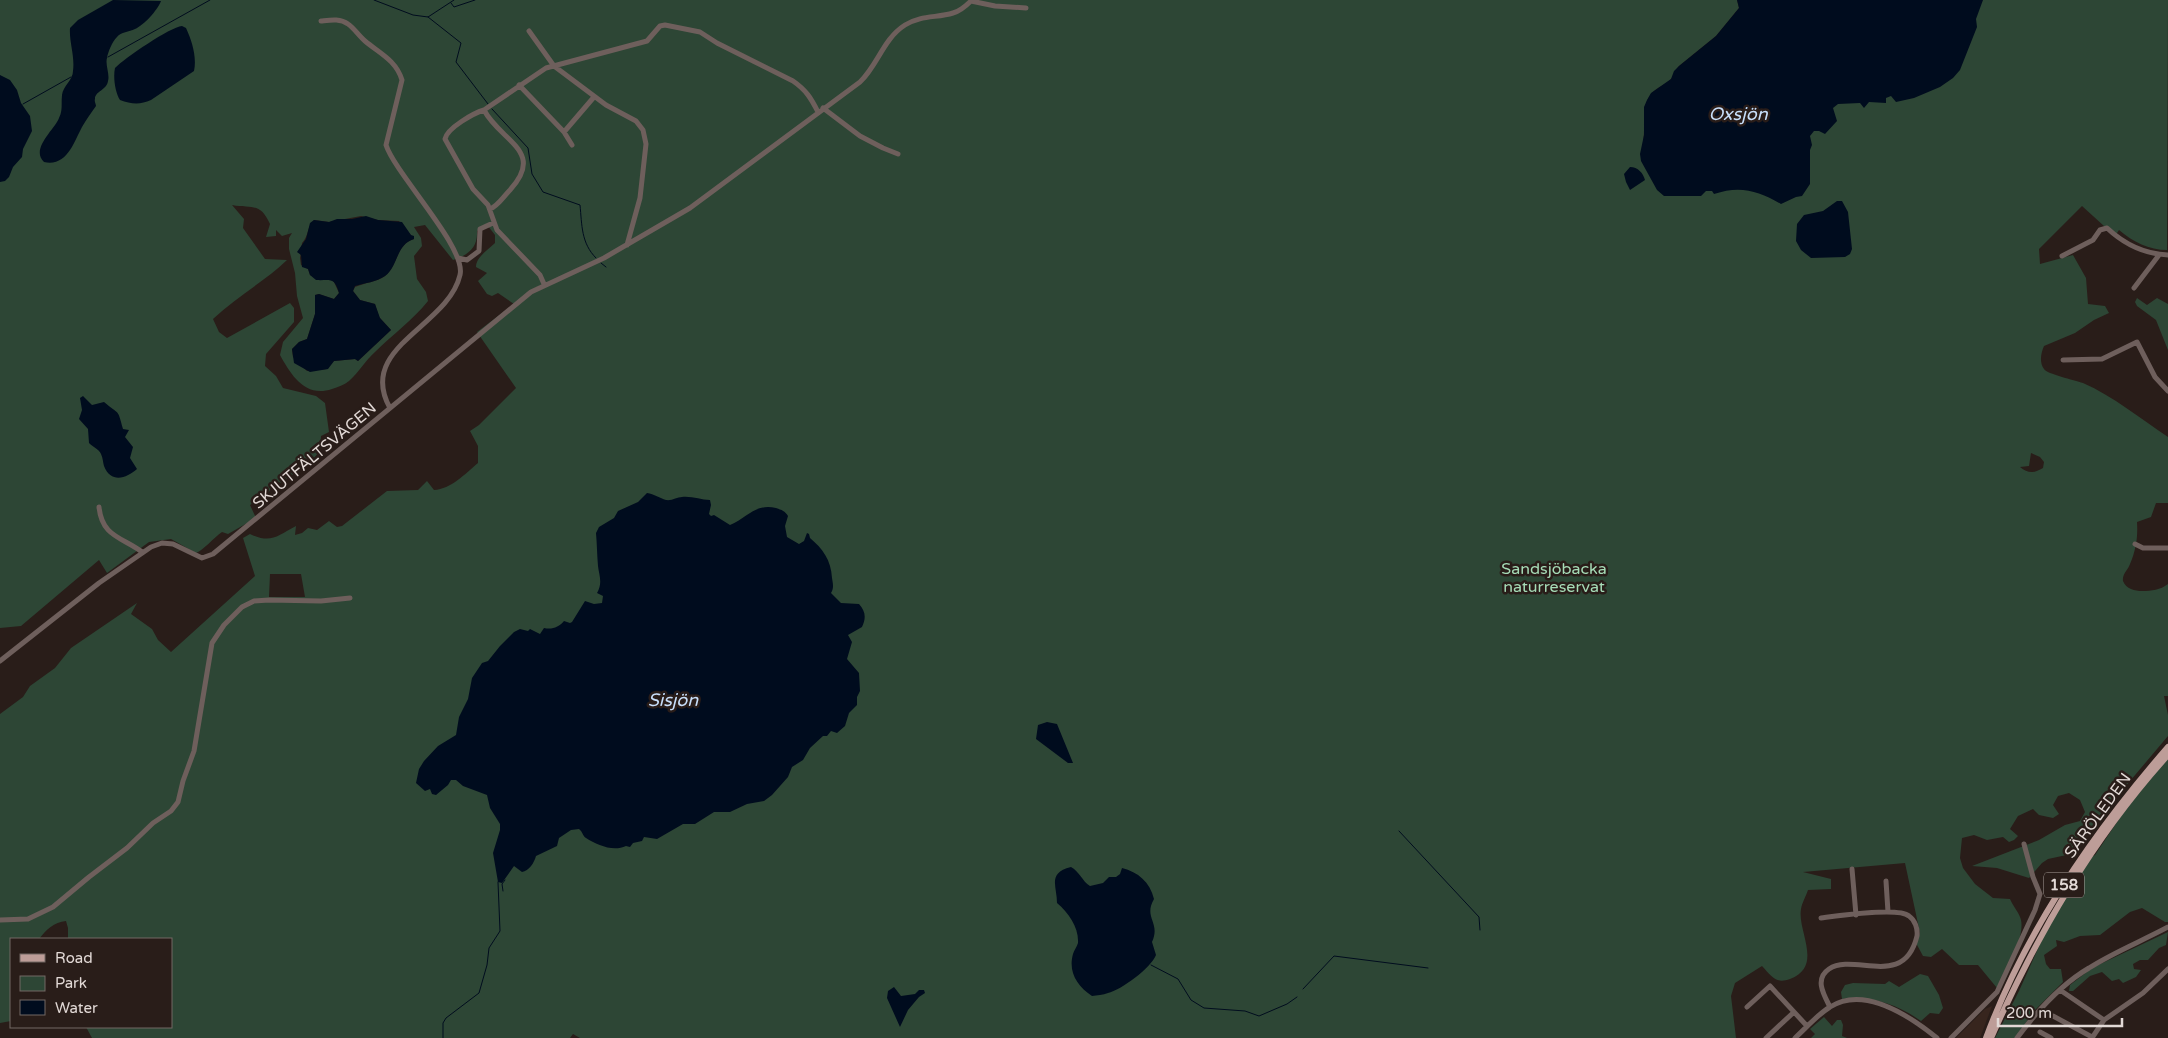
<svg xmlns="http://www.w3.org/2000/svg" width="2168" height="1038" font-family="'Varela Round',sans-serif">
  <rect width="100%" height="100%" fill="#291d19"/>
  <path fill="#37251e" d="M1992,1006L1980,1038H1956L1985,1009Z"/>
  <path fill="#2d4635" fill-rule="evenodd" d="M0,0H1737L1739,8L1716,36L1679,66C1675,70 1675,75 1671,79C1666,85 1657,87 1652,93C1640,106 1646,127 1643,143L1895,0H2168L2167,250C2149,250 2133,242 2119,230L2115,236L2082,206L2039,249L2040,264L2073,255L2086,278L2088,304L2105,306L2109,313L2094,320L2075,333L2044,346C2041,353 2039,362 2044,369C2047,374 2074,380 2083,383C2113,396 2141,419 2168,437V503H2156L2151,517L2137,522C2138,537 2136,550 2130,564C2128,570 2122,574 2123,581C2126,589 2135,591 2142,591C2152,591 2160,590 2168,584V696H2164L2168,715V736L2103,813L2076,853L2048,859L2042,863L2029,878L1997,868L1972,866L2039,840L2065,825L2080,821L2085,812L2080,800L2069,793L2058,796L2053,805L2059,814L2053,818L2039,815L2033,809L2018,816L2010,829L2018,836L2014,840L2009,842L2003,837L1987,840L1974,835L1962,838L1960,858L1963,868L1975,884L1993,898L2010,899C2013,906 2020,914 2021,920C2025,939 2005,971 1997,988L1978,965H1959L1942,949L1931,957L1923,956L1916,943L1920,933L1905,863L1803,872L1831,879V889L1808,890C1806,896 1802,903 1801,909C1797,931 1824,966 1790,979C1776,984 1772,977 1762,966L1735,983L1731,996L1736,1038H580L573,1034L570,1038H92L86,1027H171V939H68V928L66,921C54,922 46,930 39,939H11V1021L0,1023V714L23,697L30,686L55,668L71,648L137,603L131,614L152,629L158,640L171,652L255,576L243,538L250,534C271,544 277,536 296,526L295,535L302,533L308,528L317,530L329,521L337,527L342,526L387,491L418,490L427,481L434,490C451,489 465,474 478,463V446L470,431L479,425L516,388L477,332L514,304L498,293L492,296L487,294L478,281L487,273L476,267C476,257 488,250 495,243V235L488,226L477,231C478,248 468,255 453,260L425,225L414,227L421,238L422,246L414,256L417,279L426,292L428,301C413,320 392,335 375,352C365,361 359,372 349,381C344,385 338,387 332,389C305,398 291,375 280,355L283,342L303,318L297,296L295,273L289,249V238L292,233L282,236L276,230V236L266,237L270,224C260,202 253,209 232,205L244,219L243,228L265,259L287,260C264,282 236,297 213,319L219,332L227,338L290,303L294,308V322L266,354L265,366L276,376L283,388L316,396L325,403L329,432L321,436L320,451L313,459L282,483L274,481L269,492L250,505L256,518L228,534L222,532C213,538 204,550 196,553L171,539L149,542L107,573L99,560L21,626L0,628ZM361,216L378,220L399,221L414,239C396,244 398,266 385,276C377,282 364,283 355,287L353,291L360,300L375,304L379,317L391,330L358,361L355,359L334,361L327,369L307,371L293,357L292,349L299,342L307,339L315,314V295L319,294L334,299L339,293L334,282L330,279L319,280L310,275L308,269L301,265L300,258L302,243C309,236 307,226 314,220L329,222ZM2031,453L2040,457L2044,462L2043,468C2035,473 2028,474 2020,467L2029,466ZM270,574H301L305,597H269Z
    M2137,298L2147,305L2157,298L2168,304V350L2156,320L2137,306L2135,302Z
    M2168,758V922H2165L2142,908L2130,912L2100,935L2080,936L2064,942L2056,940L2057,946L2044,955L2046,964L2050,969H2061L2063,982L2035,1010L2015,1038H1995L2019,991L2049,924L2090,858L2095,855L2129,804Z
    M2168,932L2166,945L2159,948L2148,960H2140L2133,964L2134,969L2141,970L2136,977L2123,983L2119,979L2112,981L2102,972L2090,976L2073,991H2069L2070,985L2092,968Z
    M1920,974L1928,976L1939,995L1943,1008L1939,1014L1930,1013L1921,1021C1898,1005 1871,995 1842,999L1841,992L1845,985L1853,983L1885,984L1889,981L1899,987Z
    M1824,1017L1832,1026L1837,1020H1841L1843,1025L1842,1036L1847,1038H1811L1815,1034L1810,1029Z"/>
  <path fill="#000c1e" d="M113,0L161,1C157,11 144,25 135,29C129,32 121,32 117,37C112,42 108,52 107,58C105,65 110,74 108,81C107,90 95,91 95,99C94,101 96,104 96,106C91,113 86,120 82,127C74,142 67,167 44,162C30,149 55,129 59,118C63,110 61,104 62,95C63,86 73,80 73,71C75,56 69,42 70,28L78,20Z
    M1737,0H1983L1976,19L1977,27L1960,70L1953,78L1940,87L1914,98L1896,102L1891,96L1886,98V103L1869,102L1864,108L1860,103L1838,104L1833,108L1837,121L1825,134L1819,131H1814L1810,136L1812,145L1810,150V184L1802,196L1796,197L1781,204C1759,191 1740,185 1714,194L1712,191H1706L1701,196H1664L1657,190L1641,161L1640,154L1644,135V107L1647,100L1651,93L1671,79L1674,71L1679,66L1716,36L1739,8Z
    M182,26L186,28C192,41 197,57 194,71L151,100C140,105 131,104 120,100C115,92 113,77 115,68C125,58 170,27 182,26Z
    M0,75L10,80L17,90L21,103L30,116L32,131L23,149L22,157L13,167L9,177L5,181L0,182Z
    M1630,167C1638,167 1643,173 1645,180L1630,190L1626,182L1624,174Z
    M1837,201H1842L1848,212L1852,249L1850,254L1845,257L1811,258L1801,250L1796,241L1797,224L1804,215L1823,211Z
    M366,216L378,220L402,222L411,235L414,236V239C396,244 398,267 385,276C376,282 365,283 355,286L353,291L360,300L375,304L380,318L391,330L358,361L355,359L334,361L328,369L310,372L294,363L292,349L299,342L307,339L315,314V295L319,294L334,299L339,293C334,276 330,281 316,280L310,275L308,269L302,267L301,255L297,252L306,239L310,223L314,220L329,222L337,219H352Z
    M83,396L92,405L104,402C120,416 117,407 123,429L129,430L125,437L133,447L130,458L137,469C127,478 111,484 104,466C103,463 103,458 101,454C99,449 93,447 89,443L88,429L79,419L82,410L80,398Z
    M647,493C654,494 660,498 666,500C672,501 677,497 682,497C692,496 701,500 710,500L711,505L709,514L711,516L714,515L730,525C747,518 755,503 776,508C782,510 785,511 788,516L785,526L787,537L799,544L804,541L807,533L809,534L810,538C823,549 831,560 832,578C833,584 834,588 831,593L841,603L859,604C866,612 866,618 862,627L848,635L852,642L847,659L859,673L860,691L857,697V705L849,713L845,726L837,733L831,731L827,736H823L810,748L803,760L792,767L788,777L772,795L764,801L747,804L730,812H714L695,824H683L657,839L644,837L642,841L633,843L630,847L626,846C613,852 597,845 586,838C582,835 583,832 579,829L571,830L559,838L557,846L536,856C534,863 529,871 522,872L514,866L502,883L498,882L493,853L500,830V824L490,808L487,795L463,786L456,780H451L448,785L436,795L432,794L430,789L425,791L416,783L419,769L424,761L438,746L456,735L459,717L468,699L472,678L482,663L488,661L500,646L514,632L520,629L528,631L530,629L540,634L544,628C552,630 559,627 564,621L570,623L572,622L585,601L594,604L602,603L603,596L597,593C603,583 599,575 598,566C597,555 597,544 596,533L599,527L614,518L618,511L638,502Z
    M1047,722L1057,724L1073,763H1068L1036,739L1038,725Z
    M1071,867C1080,872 1082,881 1090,886L1103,883L1109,877H1116L1120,874L1122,868C1138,872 1150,882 1154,899C1143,918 1161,922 1152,942L1156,955C1151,968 1121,990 1108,993C1103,995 1097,995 1092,996C1077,986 1068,972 1073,954C1074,950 1077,947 1078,943C1079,928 1069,913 1057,903C1057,886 1047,873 1071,867Z
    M894,987L901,996L915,994L919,990H924L925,993L919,997L908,1010L900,1027L887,998L888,991Z"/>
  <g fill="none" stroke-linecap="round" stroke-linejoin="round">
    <path stroke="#000c1e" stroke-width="1" d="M374,0L413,15L428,17L454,0
      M451,3L454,7L475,0
      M428,17L461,43L456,62L488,104
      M108,57L210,0
      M23,104L71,77
      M492,109L528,148L532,174L543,192L580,205C582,225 581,243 596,258
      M601,263L606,267
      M1399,831L1479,917L1480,930
      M503,891L502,884L505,880
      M1151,965L1178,979L1191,1000L1204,1008L1245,1011L1259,1016L1287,1004L1297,997
      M1303,989L1334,956L1428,968
      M443,1038V1023L446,1018L479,993L487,965L489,948L500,931L498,882"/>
    <path stroke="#6e5f5c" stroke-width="5" d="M971,1L995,6L1026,8
      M321,21C330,20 340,18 348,24C354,28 359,36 365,41C379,53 396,60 402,80L386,145C396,175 467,248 460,275C448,327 356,347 390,408
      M529,31L554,66L606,105L636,121L643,130L646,144L640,198L627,245
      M519,85L564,132L572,145
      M823,108L860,136L883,148L898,154
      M484,110L546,68L647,41L660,26L665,25L700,32L717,43L793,81C806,90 811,98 818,112
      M564,132L594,97
      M490,209C498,206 504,196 510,190C546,151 500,141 484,110C474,113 447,128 445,139L473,189L488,205L497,230L540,275L544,284
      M2062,256L2093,240L2100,230L2107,228C2124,244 2144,254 2168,255
      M458,258L467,260L479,251L480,229L493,223
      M2134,288L2159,255
      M2063,360L2102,359L2137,342L2155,377L2168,391
      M99,507C102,537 122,537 142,552
      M2135,544L2143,548H2168
      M0,661L99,583L151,547L162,543L173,544L202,558L213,554L531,292L604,258L690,208L860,82C878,65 883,39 905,25C921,15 937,18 953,13C961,11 967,5 972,0
      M1852,869L1856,915
      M1886,881L1888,912
      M1821,918C1837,916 1898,907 1909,916C1915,920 1918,929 1917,936C1904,990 1854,952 1829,969C1814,979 1824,995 1830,1007
      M0,920L28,919L53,907L89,877L127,848L153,823L171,811L178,802L183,781L194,751L212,643L224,625L242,607L254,601L269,600L321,601L350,598
      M2060,990L2104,1020L2092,1038
      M1747,1007L1770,986L1807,1026
      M2053,1016L2092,1037
      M2104,1020L2143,993L2168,969
      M2040,1032L2051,1038
      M1766,1038L1794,1012
      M1795,1038C1806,1028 1817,1015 1830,1007C1864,985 1911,1017 1937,1038
      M1951,1038L1997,992L2035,910L2040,894L2033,877L2024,844
      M2017,1038C2037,1011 2060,985 2089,968C2114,952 2142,941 2168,927"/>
    <path stroke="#bd9d98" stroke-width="6" d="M1986,1038C2026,930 2093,833 2168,747
      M1991,1038C2037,935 2092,839 2168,755"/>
  </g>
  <g text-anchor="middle" stroke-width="5" stroke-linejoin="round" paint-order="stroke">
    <rect fill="#291d19" stroke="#aaa19d" stroke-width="1" x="2044" y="872.5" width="40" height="25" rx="4"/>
    <g font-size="15" font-weight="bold" fill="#e2d9d6">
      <text x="2064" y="890">158</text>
    </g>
    <g font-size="16" fill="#e2d9d6" stroke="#291d19">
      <text transform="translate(314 455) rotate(-40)" y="6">SKJUTFÄLTSVÄGEN</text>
      <text transform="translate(2097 815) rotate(-54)" y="6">SÄRÖLEDEN</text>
    </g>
    <g font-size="16" fill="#a6dcb7" stroke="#291d19">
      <text x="1554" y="574">Sandsjöbacka<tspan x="1554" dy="18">naturreservat</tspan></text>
    </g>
    <g font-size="18" font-style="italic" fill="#c7def9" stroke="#291d19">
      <text x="1738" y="120">Oxsjön</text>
      <text x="673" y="706">Sisjön</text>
    </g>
  </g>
  <rect x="10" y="938" width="162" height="90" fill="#291d19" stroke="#736865"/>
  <rect x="20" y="954" width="25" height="8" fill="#bd9d98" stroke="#736865"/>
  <text x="55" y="963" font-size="15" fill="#e2d9d6">Road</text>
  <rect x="20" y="976" width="25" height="15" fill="#2d4635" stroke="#736865"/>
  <text x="55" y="988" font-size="15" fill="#e2d9d6">Park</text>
  <rect x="20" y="1000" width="25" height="15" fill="#000c1e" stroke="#736865"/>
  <text x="55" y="1013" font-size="15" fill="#e2d9d6">Water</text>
  <path d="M1998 1018v8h124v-8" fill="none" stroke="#e2d9d6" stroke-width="2.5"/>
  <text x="2006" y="1018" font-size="15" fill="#e2d9d6" stroke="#291d19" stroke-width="4" paint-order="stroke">200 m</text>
</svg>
